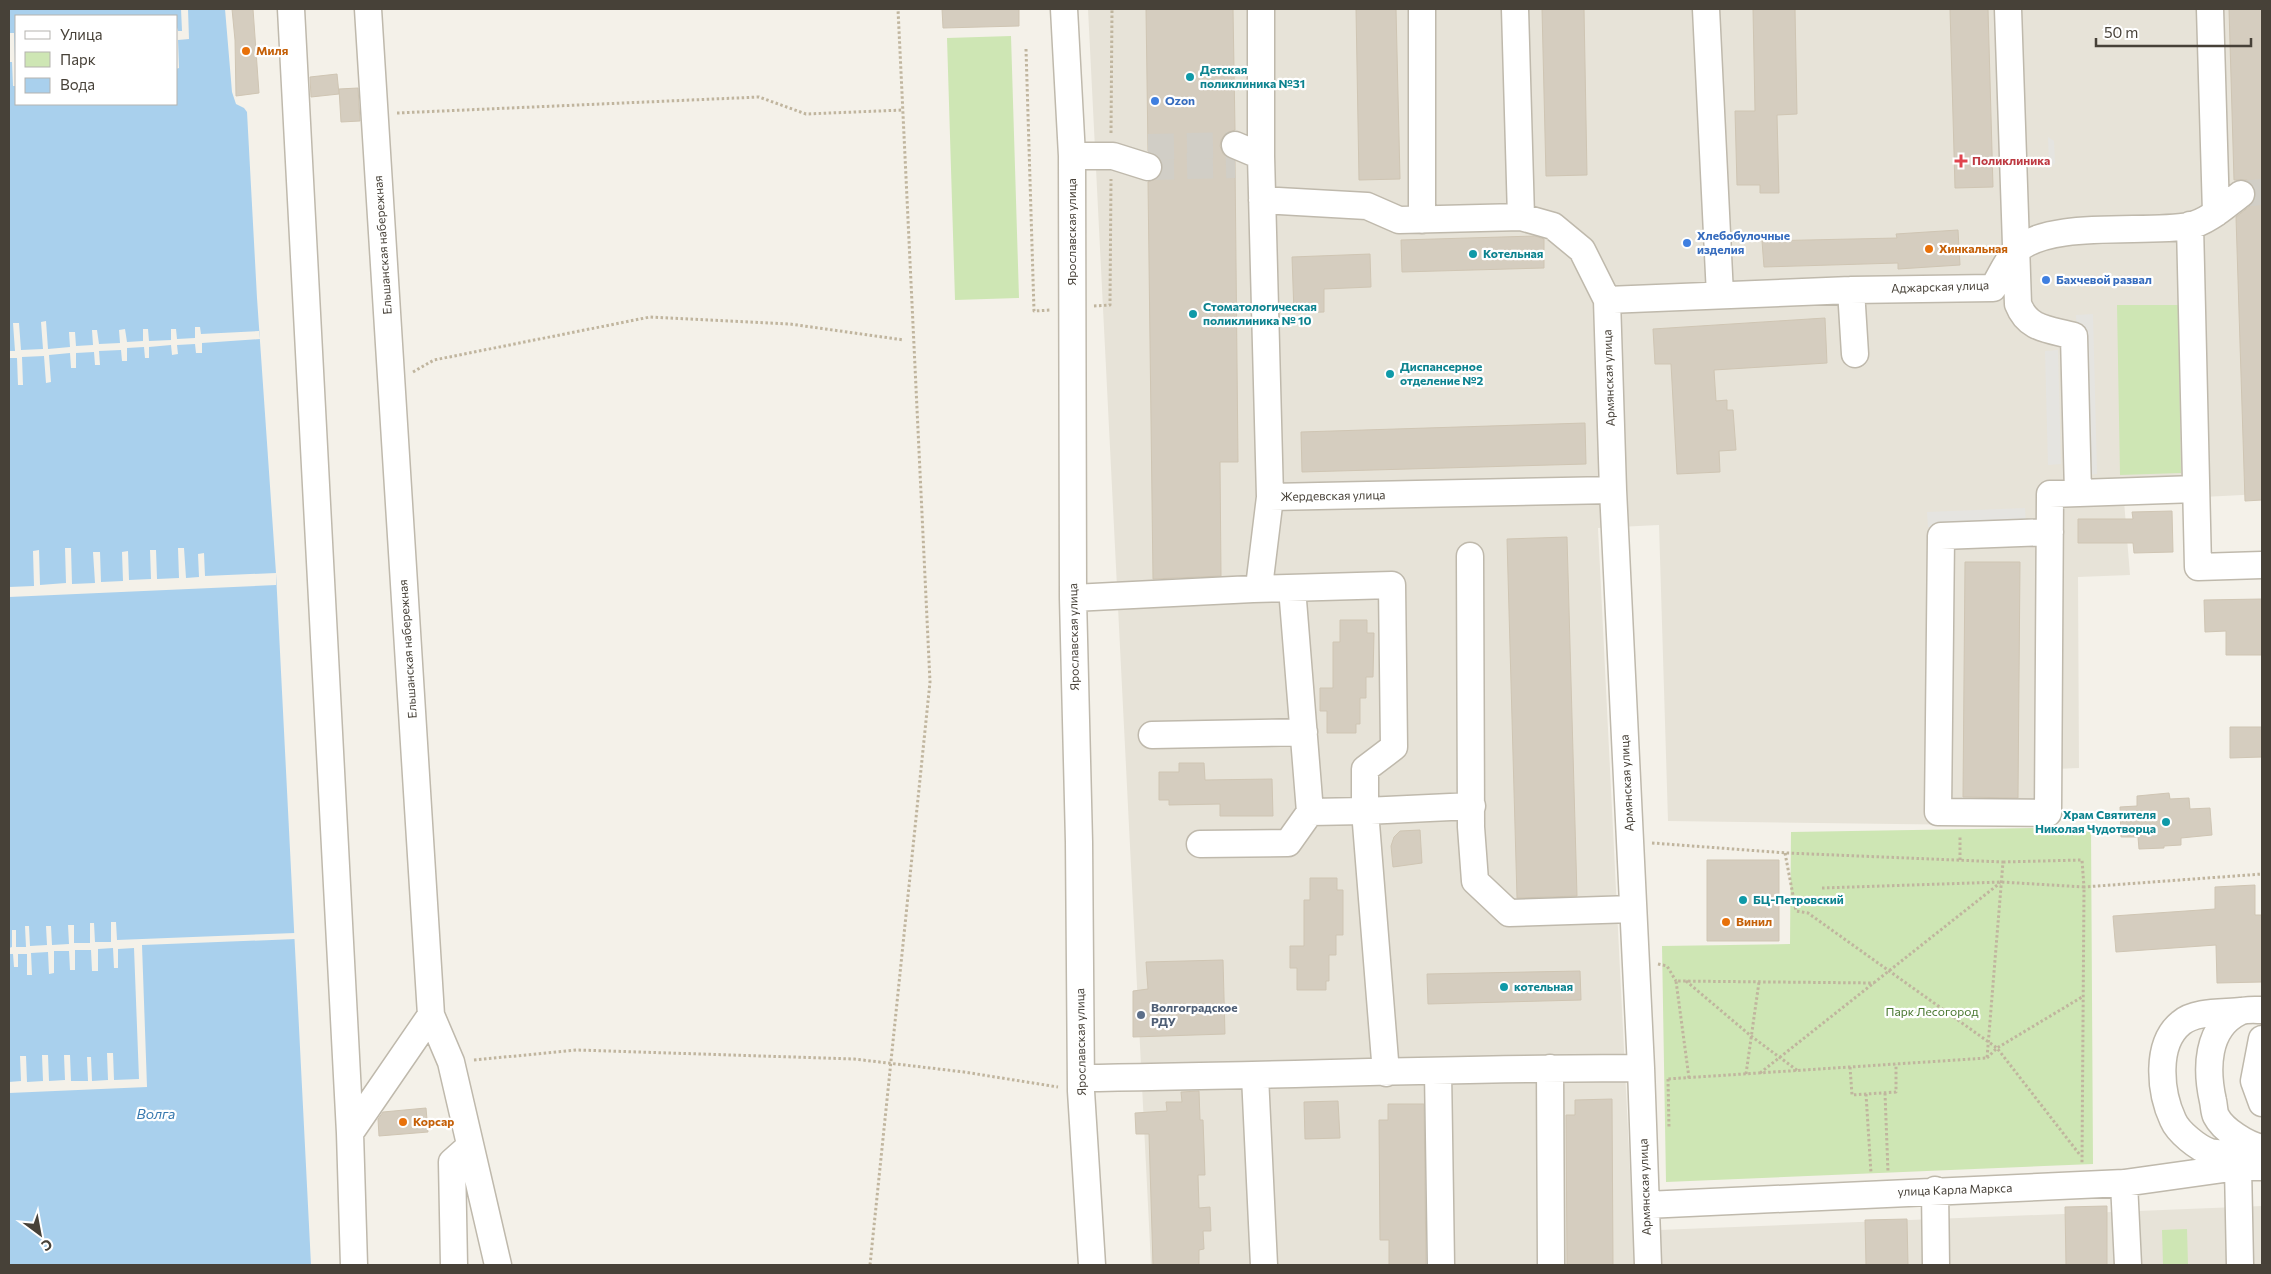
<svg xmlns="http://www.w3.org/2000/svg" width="2271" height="1274" font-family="Commissioner,sans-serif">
  <rect width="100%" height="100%" fill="#f4f1e9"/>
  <path fill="#e7e3d8" d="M1088,9H2262V494L2124,501L2130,575L2078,577L2079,768L2055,769L2056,826L1668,821L1659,525L1598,528L1633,1231L2262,1206V1265H1151Z"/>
  <path fill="#cee6b4" d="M1011,36L1019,298L955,300L947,38Z
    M2117,305H2178L2181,473L2120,475Z
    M2091,827L2093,1164L1666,1182L1662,946L1790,944L1791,832Z
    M2187,1229L2188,1265H2163L2162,1230Z"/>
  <path fill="#e5e4e0" d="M2048,137L2054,141L2055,163L2049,168Z
    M2093,314L2097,474L2081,475L2076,315Z
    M2058,350L2061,464L2048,465L2045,351Z
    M2025,508L2026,524L1928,527L1927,512Z"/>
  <path fill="#a9d0ed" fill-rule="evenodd" d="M9,9H225L232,92L236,104L244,108L247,112L257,298L276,573L311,1265H9ZM16,16H176V104H16Z"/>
  <path fill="#f4f1e9" d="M181,9H188L189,39L178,40L179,68L176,69V24L178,31H182Z
    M9,33H14L16,86H13L12,62H9Z
    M46,321L48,349L70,347L69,332H75L76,346L93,345L92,330H97L99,344L120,343L119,330L125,329L127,342L143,341V329H148L149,341L171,340V329H176L177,339L195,338V327H200L201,334L259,331L260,339L202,343V353H196L195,344L177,345L178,354L172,355L171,345L149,347V358H145L144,347L127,348V361H122L121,350L99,351L100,365H95L94,352L76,353V368H71L70,353L49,355L51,382L46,383L44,356L22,357L23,385H18L17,358H9V351H15L13,323H19L21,350L43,349L41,322Z
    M65,548H71L72,584L95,583L93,552H100L101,582L123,581L122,552L128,551L129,580L151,579L150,550H156L157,579L179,578L178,548H184L186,578L199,577L198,554L204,553L205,576L276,573V585L9,597V587L34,586L33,551L39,550L40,585L66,583Z
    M111,922H116L117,940L295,933L296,939L142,945L147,1087L9,1093V1082L21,1081L20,1056H26L27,1082L43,1081L42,1055H48L49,1081L65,1080L64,1055H70L71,1081H88L87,1057H91L92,1081L108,1080L107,1053H113L114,1080L139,1079L134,948L118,949V968H114L113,948L98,949V971H92L91,950H75V970H70L69,951H54V973L49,974L48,952L31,953L32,975H27V954H18V967H14L13,954H9V948L12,947V930H16V947H26L25,926H29L30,946L47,945L46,926H51L52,945L69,944L68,925H74V943H90V923H94L95,942H111Z"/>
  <path fill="#d5cdbf" stroke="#cfc5b3" d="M232,9H253L259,93L236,96L235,40Z
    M942,9H1019V26L943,28Z
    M1146,9H1233L1235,130L1226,133L1221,140L1220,146L1223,154L1235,161L1238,462H1220L1221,576L1153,579L1148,182L1158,178L1162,171L1163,164L1159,157L1148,151Z
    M1356,9H1396L1400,179L1359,180Z
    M1542,9H1584L1587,175L1546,176Z
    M1753,9H1795L1797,114L1777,115L1779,193H1760V185H1737L1735,111H1755Z
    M1950,9H1988L1993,187L1955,188Z
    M2229,9H2262V500L2245,501L2236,217L2250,206L2255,199L2256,193L2253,185L2247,180H2234Z
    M337,74L339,94L311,97L310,77Z
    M358,88L360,121L341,122L339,89Z
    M1958,230L1960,265L1898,269V263L1764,267L1762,241L1897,238L1896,234Z
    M1535,236L1544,239V268L1402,272L1401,240Z
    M1370,254L1371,287L1324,289V312L1294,313L1292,257Z
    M1825,318L1827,363L1714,370L1716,401L1727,400V410H1733L1736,450L1719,451L1720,472L1677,474L1671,364H1655L1653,329Z
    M1585,423L1586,464L1302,472L1301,432Z
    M2172,511L2173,552L2134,553L2133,543H2078V519H2133L2132,512Z
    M1567,537L1577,896L1517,898L1507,539Z
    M1965,562H2020L2018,798L1963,797Z
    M2262,599V655H2226V631L2205,632L2204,600Z
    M1340,620H1367V633H1374L1373,677H1366V698H1360V724H1356V733H1327V711H1320V688H1333V642H1340Z
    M2230,727H2262V757L2230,758Z
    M1179,763H1204L1205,780L1272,779L1273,816H1220V804L1169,805V800H1159V772H1179Z
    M2169,793L2170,799L2189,798L2190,809L2210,808L2212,835L2181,838V845L2164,846V848L2139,849L2138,837H2121L2120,807L2137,806V796Z
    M1420,830L1422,863L1393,867L1391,846L1394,837L1400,831Z
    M1707,860H1779V941H1707Z
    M1310,878H1337V890H1343V935H1336V955H1329V981H1326V990H1297V968H1290V946H1304V900H1310Z
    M2255,885V915H2262V982L2217,983L2216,945L2116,952L2113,916L2215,909V887Z
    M1223,960L1225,1034L1133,1037V991L1148,989L1146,962Z
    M1580,971L1581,1000L1428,1004L1427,974Z
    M1199,1091L1200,1120H1203L1205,1175H1198L1199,1208L1210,1207L1211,1231H1203L1204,1249L1199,1250V1265H1153L1149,1134H1136L1135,1113L1167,1111L1166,1102H1182L1181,1092Z
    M1612,1099L1613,1265H1567L1566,1115H1575V1100Z
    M1338,1101L1340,1138L1305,1139L1304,1102Z
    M1388,1104H1424L1426,1265H1389V1240H1380L1379,1120H1388Z
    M426,1108L428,1132L379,1136L378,1119L383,1112Z
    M2107,1206V1265H2066L2065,1207Z
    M1907,1219L1908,1265H1866L1865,1220Z"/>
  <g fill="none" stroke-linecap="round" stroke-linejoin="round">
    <path stroke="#d1cec6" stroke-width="26" stroke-dasharray="26 13" stroke-linecap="butt" d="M1148,147L1235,145
      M1148,167L1235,165
      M2241,194L2262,192"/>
    <g stroke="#bfb9ac" stroke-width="29">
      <path id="minor" d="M291,9L350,1133
        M1064,9L1072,156L1073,598L1079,842L1081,1091L1092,1265
        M1261,9V156L1270,497
        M1515,9L1521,217
        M1706,9L1720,295
        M2008,9L2018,304C2028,330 2049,329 2074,336L2078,493
        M2210,9L2216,213
        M1235,145L1261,156
        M1072,156H1113L1148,167
        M1262,200L1367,206L1399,220L1521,217L1553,226L1582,250L1607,300L1613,490L1641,1068L1648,1265
        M1422,220V9
        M2190,225L2198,567L2262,565
        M1851,290L1855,354
        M1607,300L1851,290L1993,288C2000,277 2006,262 2015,252C2047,219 2145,234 2189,226C2208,222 2226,205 2241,194
        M2050,532L1941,536L1938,812L2048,813L2050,494L2196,489
        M1470,556L1471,827L1475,881L1509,913L1633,909
        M1292,588L1310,812
        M1253,589L1392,585L1394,747L1365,769V811L1472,806
        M1073,598L1253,589L1259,587L1270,497L1613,490
        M1152,735L1304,732
        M1200,844L1288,843L1310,812L1365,811L1386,1073
        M2262,1010C2255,1010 2245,1009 2239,1012C2206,1028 2206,1070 2213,1101C2214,1105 2214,1112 2216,1116C2223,1130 2247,1145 2262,1148
        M2241,1011C2223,1013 2195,1011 2181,1023C2155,1044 2160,1092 2173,1120C2178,1132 2198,1148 2210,1152C2221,1155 2238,1152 2249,1152
        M431,1015L451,1062L498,1265
        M2262,1039L2254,1081L2262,1103
        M1550,1068L1551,1265
        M1438,1071L1441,1265
        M1255,1076L1264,1265
        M1081,1078C1268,1076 1454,1068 1641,1068
        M2238,1167L2240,1265
        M2124,1183L2128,1265
        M1935,1190L1936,1265
        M1646,1205L2124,1183L2238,1167H2262
        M354,1265L350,1133L431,1015L368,9
        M454,1265L452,1162L470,1146"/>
    </g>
    <path stroke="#c0b59e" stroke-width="3" stroke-dasharray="2.5 2.5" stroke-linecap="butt" d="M1026,49L1034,311L1051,310
      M397,113L759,97L806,114L903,110
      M1111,133L1112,9
      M1094,306L1110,305L1111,179
      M413,372L434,360L650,317L790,324L904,340
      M1652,843L1787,853L2003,862L1987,1058L1667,1079
      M1785,853L1796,911L1808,913L1997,1048L2080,1155
      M1960,860V835
      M2003,862L2082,860L2084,887L2262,874
      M1822,888L2001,882L2084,887L2082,1163
      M1658,964L1667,966L1676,981
      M1686,981L1751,1036L1798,1071
      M1987,1058L1997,1048L2082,997
      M474,1060L577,1050L854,1059L964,1072L1058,1087
      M1850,1067L1852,1095L1896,1092V1064
      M1760,1073L2000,883
      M1746,1074L1759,982
      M1689,1078L1676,981L1874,983
      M1668,1079L1669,1128
      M1885,1093L1888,1172
      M1866,1094L1871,1173
      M870,1265L930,682L898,9"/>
    <use href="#minor" stroke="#fff" stroke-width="26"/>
  </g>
  <g fill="#e8710a" stroke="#fff" stroke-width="2">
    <circle cx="246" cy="51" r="5"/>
    <circle cx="1929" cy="249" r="5"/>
    <circle cx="1726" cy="922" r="5"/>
    <circle cx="403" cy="1122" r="5"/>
  </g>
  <g fill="#0f9aa8" stroke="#fff" stroke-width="2">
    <circle cx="1190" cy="77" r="5"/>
    <circle cx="1473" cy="254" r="5"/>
    <circle cx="1193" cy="314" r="5"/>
    <circle cx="1390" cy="374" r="5"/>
    <circle cx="2166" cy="822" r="5"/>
    <circle cx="1743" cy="900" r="5"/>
    <circle cx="1504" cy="987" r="5"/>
  </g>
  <g fill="#3f7fe0" stroke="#fff" stroke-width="2">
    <circle cx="1155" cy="101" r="5"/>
    <circle cx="1687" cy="243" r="5"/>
    <circle cx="2046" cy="280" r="5"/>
  </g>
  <path fill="#e0444e" stroke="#fff" stroke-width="2" d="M1958.5 153.5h5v5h5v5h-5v5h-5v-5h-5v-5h5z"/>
  <circle fill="#5c6f8a" stroke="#fff" stroke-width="2" cx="1141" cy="1015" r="5"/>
  <g text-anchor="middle" stroke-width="4.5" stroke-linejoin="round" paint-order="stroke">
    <g font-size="12" font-weight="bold" fill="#c56008" stroke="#fff" text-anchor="start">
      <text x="256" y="55">Миля</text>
      <text x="1939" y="253">Хинкальная</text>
      <text x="1736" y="926">Винил</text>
      <text x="413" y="1126">Корсар</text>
    </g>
    <g font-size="12" font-weight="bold" fill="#0d838f" stroke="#fff" text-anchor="start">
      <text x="1200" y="74">Детская<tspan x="1200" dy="14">поликлиника №31</tspan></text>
      <text x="1483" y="258">Котельная</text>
      <text x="1203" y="311">Стоматологическая<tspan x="1203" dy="14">поликлиника № 10</tspan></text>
      <text x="1400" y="371">Диспансерное<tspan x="1400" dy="14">отделение №2</tspan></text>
      <text x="2156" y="819" text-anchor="end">Храм Святителя<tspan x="2156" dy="14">Николая Чудотворца</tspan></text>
      <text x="1753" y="904">БЦ-Петровский</text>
      <text x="1514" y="991">котельная</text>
    </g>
    <g font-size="12" font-weight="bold" fill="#366cbe" stroke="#fff" text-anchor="start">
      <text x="1165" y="105">Ozon</text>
      <text x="1697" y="240">Хлебобулочные<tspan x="1697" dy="14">изделия</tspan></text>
      <text x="2056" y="284">Бахчевой развал</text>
    </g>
    <g font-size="12" font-weight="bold" fill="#be3a42" stroke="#fff" text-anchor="start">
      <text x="1972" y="165">Поликлиника</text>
    </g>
    <g font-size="12" fill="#474138" stroke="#fff">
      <text transform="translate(1072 232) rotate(-90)" y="4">Ярославская улица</text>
      <text transform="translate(383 245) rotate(-94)" y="4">Ельшанская набережная</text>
      <text transform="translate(1940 287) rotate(-2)" y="4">Аджарская улица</text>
      <text transform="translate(1609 378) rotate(-92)" y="4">Армянская улица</text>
      <text transform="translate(1333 496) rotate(-1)" y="4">Жердевская улица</text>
      <text transform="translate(1074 637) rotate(-91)" y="4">Ярославская улица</text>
      <text transform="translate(408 649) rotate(-94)" y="4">Ельшанская набережная</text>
      <text transform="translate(1627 783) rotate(-93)" y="4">Армянская улица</text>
      <text transform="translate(1081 1042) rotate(-91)" y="4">Ярославская улица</text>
      <text transform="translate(1645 1187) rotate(-92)" y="4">Армянская улица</text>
      <text transform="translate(1955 1190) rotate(-2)" y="4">улица Карла Маркса</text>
    </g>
    <g font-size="12" font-weight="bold" fill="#4e5e75" stroke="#fff" text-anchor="start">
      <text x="1151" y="1012">Волгоградское<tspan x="1151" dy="14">РДУ</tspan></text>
    </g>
    <g font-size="12" fill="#47762e" stroke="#fff">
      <text x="1932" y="1016">Парк Лесогород</text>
    </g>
    <g font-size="14" font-style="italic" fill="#3678ae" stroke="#fff">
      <text x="156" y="1119">Волга</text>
    </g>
  </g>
  <rect width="2271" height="1274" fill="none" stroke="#474138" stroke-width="20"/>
  <rect x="15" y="15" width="162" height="90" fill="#ffffff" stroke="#b5b3af"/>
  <rect x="25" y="31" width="25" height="8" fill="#ffffff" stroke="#b5b3af"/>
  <text x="60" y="40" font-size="15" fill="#474138">Улица</text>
  <rect x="25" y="52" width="25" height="15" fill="#cee6b4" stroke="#b5b3af"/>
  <text x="60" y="65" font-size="15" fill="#474138">Парк</text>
  <rect x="25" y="78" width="25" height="15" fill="#a9d0ed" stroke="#b5b3af"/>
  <text x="60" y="90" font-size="15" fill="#474138">Вода</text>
  <g transform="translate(40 1234) rotate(148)" stroke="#ffffff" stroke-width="4" paint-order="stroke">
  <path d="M0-4L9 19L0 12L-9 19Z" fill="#474138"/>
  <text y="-8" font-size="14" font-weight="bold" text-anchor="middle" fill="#474138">С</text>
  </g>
  <path d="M2096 38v8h155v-8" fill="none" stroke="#474138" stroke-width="2.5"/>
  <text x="2104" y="38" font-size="15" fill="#474138" stroke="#ffffff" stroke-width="4" paint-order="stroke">50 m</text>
</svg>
